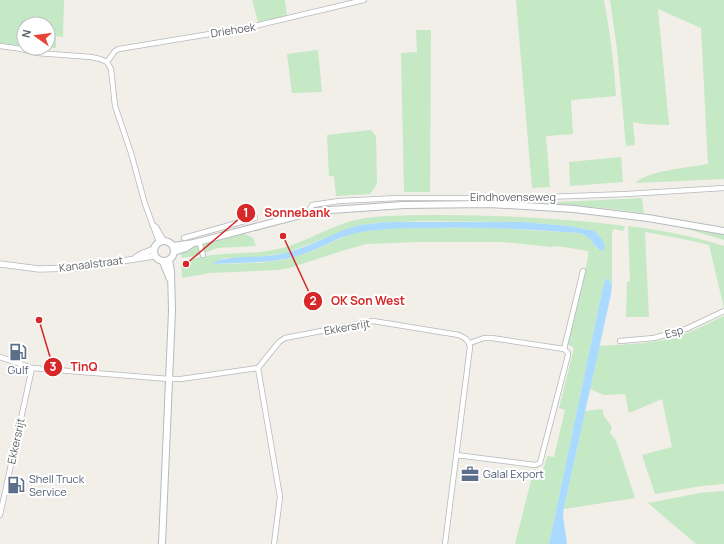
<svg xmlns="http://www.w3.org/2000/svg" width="724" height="544" font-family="Manrope,sans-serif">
  <rect width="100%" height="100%" fill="#f1efe8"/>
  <path fill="#c5e8c5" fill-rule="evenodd" d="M0,0H64L63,37L56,36V48H37H48V24H24V46L0,43Z
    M252,0H285L287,16L258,22Z
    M516,0H604C610,32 614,64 616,96L571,100L573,134L546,136L550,187L532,188Z
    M610,0H724V179L636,183C645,171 692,167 708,164L701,28L658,9L669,125L643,124L633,122L635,145L626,146L617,49Z
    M416,30H431L430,192H404L401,53L417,52Z
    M318,50L322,92L292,93L287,54Z
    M371,130L376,136L377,184L370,194L336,196L334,176H329L327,135Z
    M621,157L623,182L570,186L569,162Z
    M642,198L644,213L602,208L539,203Z
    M421,215C489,215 557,217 625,226L623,231L614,229L612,232V286L608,278L604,282L549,544H515L534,469L543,471L547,456L554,457L565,410L559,408L574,348L567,344L588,258V251L557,246L551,247L502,242H417L366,244L345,250L289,268L278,270L210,273L182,278L181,263C211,250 243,256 274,250C300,245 323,230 348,222C371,215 396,216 421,215ZM421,221L522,222L569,226L590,230L595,231L601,238L597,249L589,237L578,233L498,228H396L375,230L353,233L310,252L281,260L259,263L213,264L226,258H252L286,253L356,226L377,223Z
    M628,226C661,230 693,236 724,246V308L709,245L688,240L645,232L649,317H626L627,282L630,281Z
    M677,226L724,234V240Z
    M243,233L253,238L256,246L217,248L200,255L182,258L181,254L180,253L188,249L221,239V240L230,237V236Z
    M724,316V484L702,486L655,494L642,455L672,447L662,399L629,413L625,394L604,395L590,389L599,346C627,344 655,344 682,335C696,330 710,322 724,316Z
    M602,409L604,416L612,427L610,433L616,440L635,498L564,509L585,411Z
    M724,491V544H696L648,503L700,493Z"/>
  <path fill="#aadaff" d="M392,222H522L569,226L595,231L601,238L605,245L603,251C591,247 594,236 578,233C529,229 481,227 432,228C409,228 385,228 362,232C340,235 321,249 300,255C271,264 243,262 213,264C222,255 260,258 275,255C300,251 321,239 344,230C359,224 376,223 392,222Z
    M608,278L612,286L611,294L564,508L563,515L567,544H549L604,282Z"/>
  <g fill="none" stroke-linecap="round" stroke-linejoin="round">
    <g stroke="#b5b8bc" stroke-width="6">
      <path id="minor" d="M0,46L22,49L37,53L91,57L100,59L107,62L111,69L115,106L131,153L145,204L159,242
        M107,62L115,51L119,49L246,28L364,0
        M308,213L312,205L339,201L398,198H518L627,194L724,188
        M152,224L156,227L164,241
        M184,238L255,218
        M199,241L203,255
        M620,341L654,338L686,329L724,311
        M564,349L583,271
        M0,357L32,368L169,379H181L258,368L279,342L285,338L373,321L459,335C465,338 469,340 470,347L445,544
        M258,368L280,497L274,544
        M456,455L535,465L540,463L568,355V353L564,349L492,338H484L470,343
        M0,515L32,368"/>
    </g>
    <g stroke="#b5b8bc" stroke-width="7">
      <path id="tertiary" d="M135,258L141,254L154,249
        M0,264L39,269L77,268L154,256"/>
    </g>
    <g stroke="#b6babf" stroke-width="8">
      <path id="secondary" d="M154 251a10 10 0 1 1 20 0a10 10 0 1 1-20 0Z
        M173,246L194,243L316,211L404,205L489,204L574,209L648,218L724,231
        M174,252L186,248L193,243
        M163,262L170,279
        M162,544L172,311L171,271L169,260"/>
    </g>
    <use href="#minor" stroke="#fff" stroke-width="4.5"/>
    <use href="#tertiary" stroke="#fff" stroke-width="5.5"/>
    <use href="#secondary" stroke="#fff" stroke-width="6"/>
  </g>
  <defs>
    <g id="fuel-bare" transform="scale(1.38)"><path d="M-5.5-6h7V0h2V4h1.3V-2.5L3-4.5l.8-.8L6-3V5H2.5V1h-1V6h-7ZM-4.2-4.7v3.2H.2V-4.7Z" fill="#5c6f8a" stroke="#fff" stroke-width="2.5" paint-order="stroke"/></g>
    <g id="office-bare" transform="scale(1.38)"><path d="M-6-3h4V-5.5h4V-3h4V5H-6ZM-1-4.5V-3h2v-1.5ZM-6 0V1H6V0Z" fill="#5c6f8a" stroke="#fff" stroke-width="2.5" paint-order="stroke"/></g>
  </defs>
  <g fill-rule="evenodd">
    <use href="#fuel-bare" x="18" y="352"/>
    <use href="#office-bare" x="470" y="474"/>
    <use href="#fuel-bare" x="16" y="485"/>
  </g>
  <g text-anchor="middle" stroke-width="4" stroke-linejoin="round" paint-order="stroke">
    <g font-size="11" fill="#5f6368" stroke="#fff">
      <text transform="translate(233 30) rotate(-9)" y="4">Driehoek</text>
      <text x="513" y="201">Eindhovenseweg</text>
      <text transform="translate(91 264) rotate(-7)" y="4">Kanaalstraat</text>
      <text transform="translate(347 327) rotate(-10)" y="4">Ekkersrijt</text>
      <text transform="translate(674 332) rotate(-16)" y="4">Esp</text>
      <text transform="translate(16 441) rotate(-78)" y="4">Ekkersrijt</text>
    </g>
    <g font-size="11" fill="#4e5e75" stroke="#fff" text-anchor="start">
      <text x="18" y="374" text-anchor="middle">Gulf</text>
      <text x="483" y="478">Galal Export</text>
      <text x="29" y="483">Shell Truck<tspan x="29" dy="13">Service</tspan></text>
    </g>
  </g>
  <path fill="none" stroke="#d62828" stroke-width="1.5" d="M186 264L246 213M283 236L313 301M39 320L53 367"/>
  <g fill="#d62828" stroke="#fff" stroke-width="1.5">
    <circle cx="186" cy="264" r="4"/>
    <circle cx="283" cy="236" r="4"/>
    <circle cx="39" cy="320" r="4"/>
    <circle cx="246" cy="213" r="10"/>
    <circle cx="313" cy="301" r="10"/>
    <circle cx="53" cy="367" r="10"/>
  </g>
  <g font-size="12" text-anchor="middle" font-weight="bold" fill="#fff">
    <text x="246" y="217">1</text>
    <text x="313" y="305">2</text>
    <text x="53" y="371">3</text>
  </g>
  <g font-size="12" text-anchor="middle" font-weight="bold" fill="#d62828" stroke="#fff" stroke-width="4" stroke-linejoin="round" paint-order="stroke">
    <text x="297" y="217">Sonnebank</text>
    <text x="368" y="305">OK Son West</text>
    <text x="84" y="371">TinQ</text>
  </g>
  <g transform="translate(36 36) rotate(284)"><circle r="19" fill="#ffffff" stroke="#bfc1c3"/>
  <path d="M0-3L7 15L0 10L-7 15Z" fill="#ea4335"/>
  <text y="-6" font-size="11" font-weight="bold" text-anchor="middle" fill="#5f6368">N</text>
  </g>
</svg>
